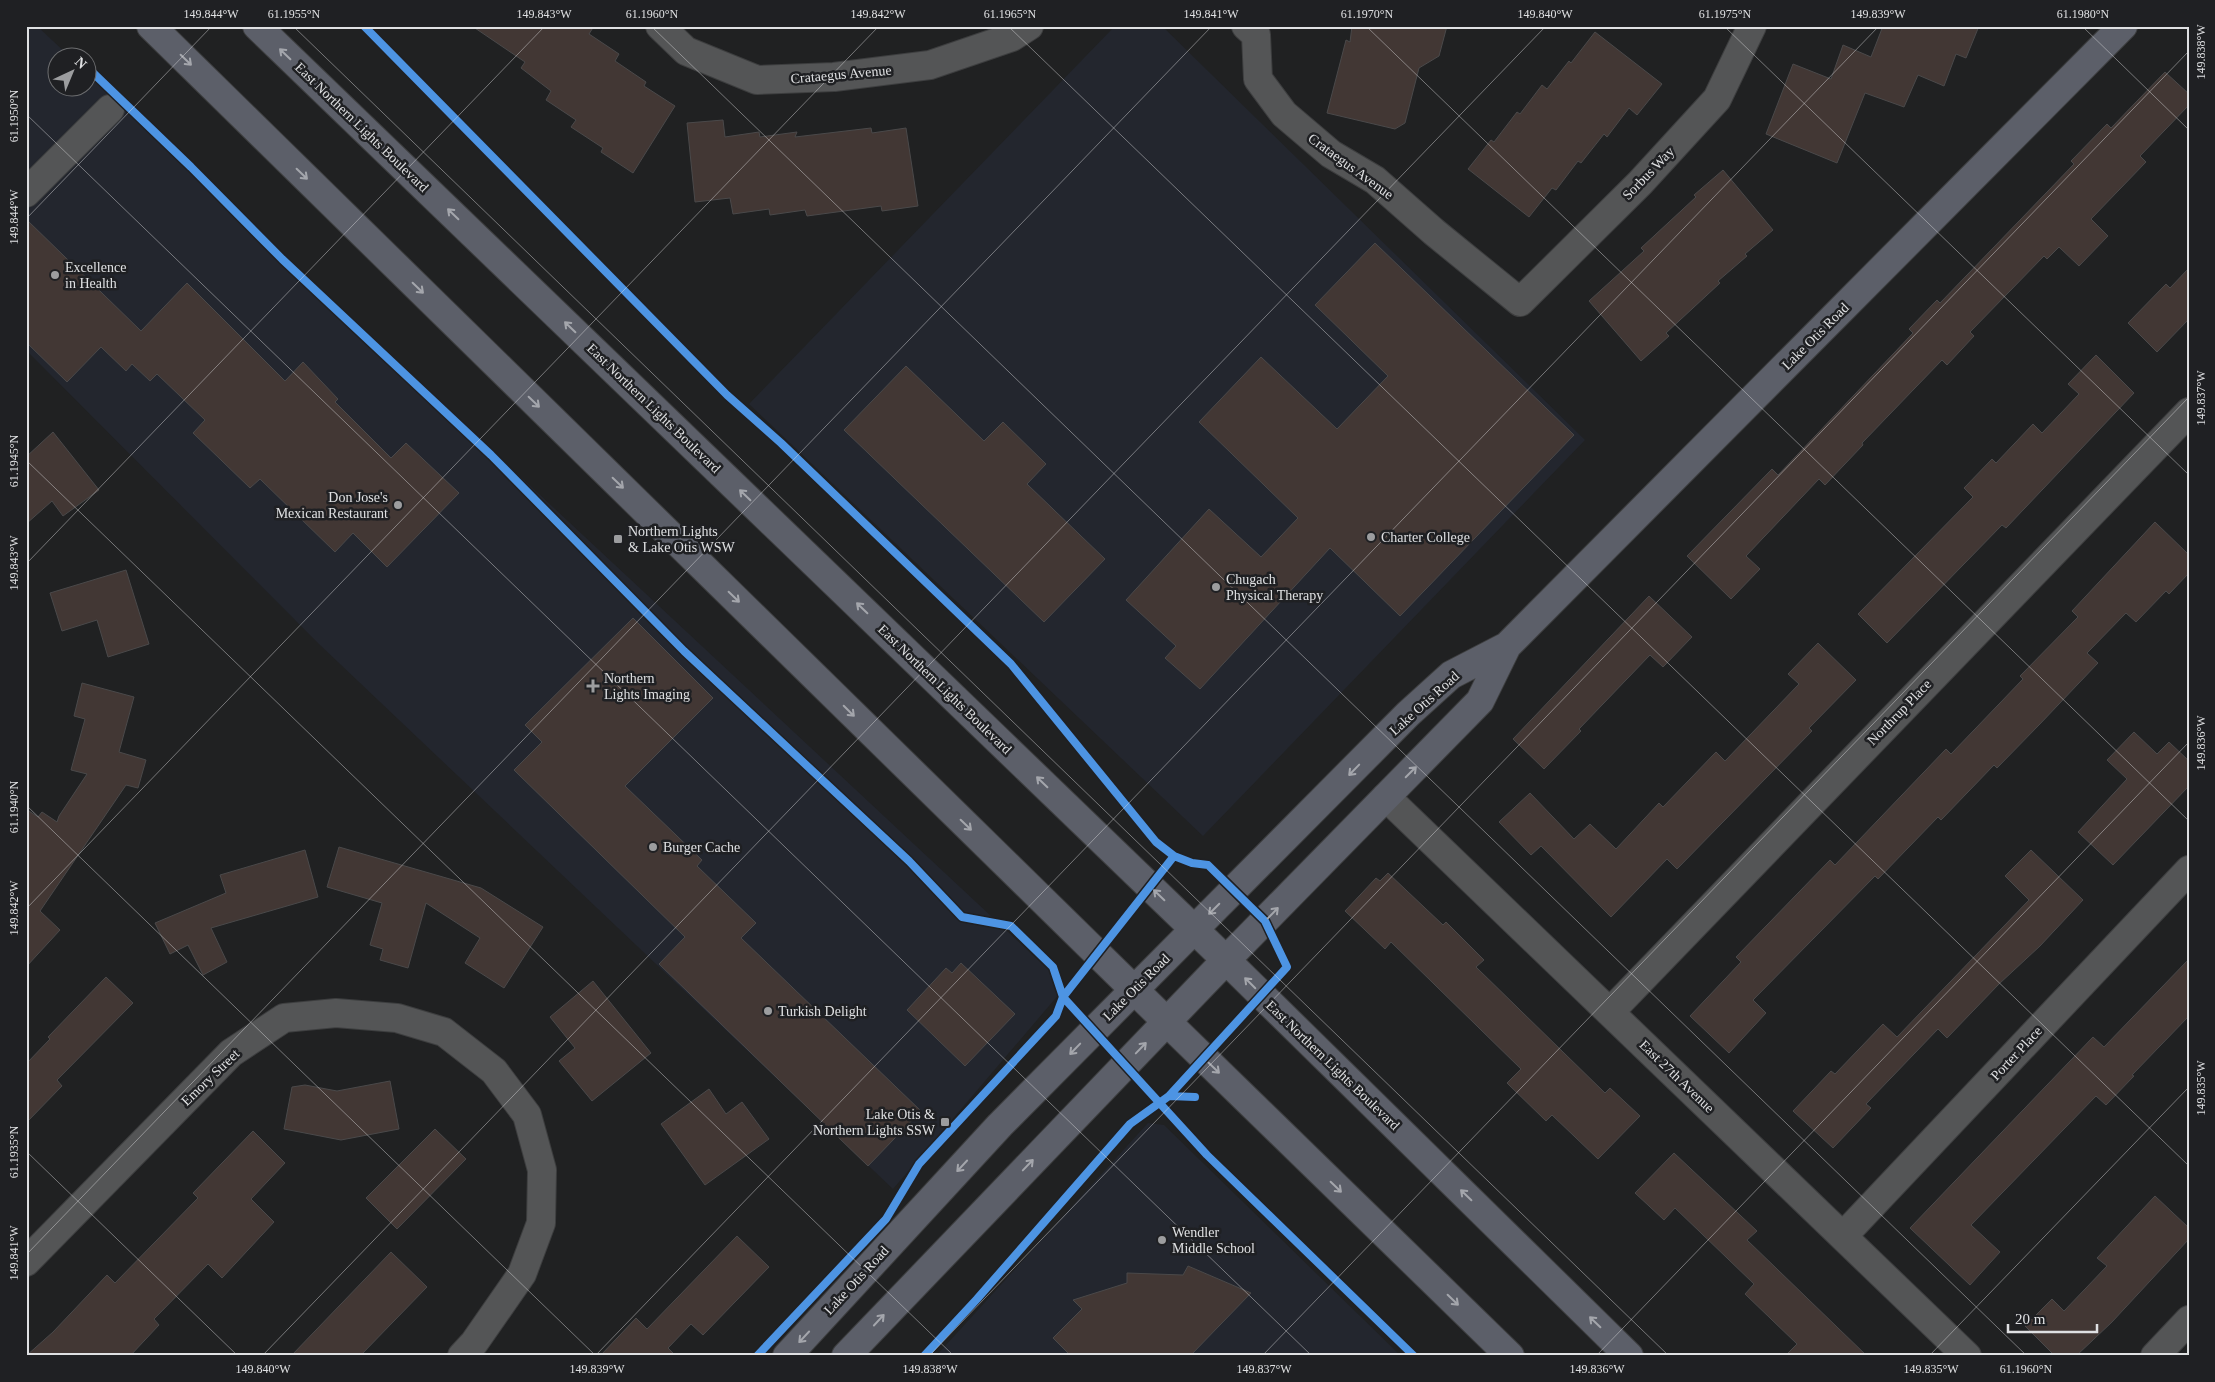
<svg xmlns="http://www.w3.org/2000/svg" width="2215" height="1382" font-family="Georgia,serif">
  <rect width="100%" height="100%" fill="#202122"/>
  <path fill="#23262e" d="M26,26H37L70,57L58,58V88H88V73L1066,986L893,1189L319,644L26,350Z
    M1115,26H1162L1585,440L1203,836L749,404Z
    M1148,1123L1164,1125L1401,1356H936Z"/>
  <path fill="#423734" stroke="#4a494a" d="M472,26H594L589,34L619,54L615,61L646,82L644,86L675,106L633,173L601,152L603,148L571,127L576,120L546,100L551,91L521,68L525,62Z
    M1352,26H1447L1439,56L1419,68L1405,123L1395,129L1327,113L1346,40L1350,42Z
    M1883,26H1979L1966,58L1956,54L1944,86L1918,75L1904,107L1865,93L1837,163L1766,134L1793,64L1831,79L1843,45L1871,57Z
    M1595,32L1662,84L1637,115L1629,108L1607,137L1604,134L1581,163L1578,161L1556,190L1552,188L1529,217L1468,169L1491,140L1494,142L1517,112L1520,114L1542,85L1547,89L1569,61L1571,63Z
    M2165,72L2189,94V105L2140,156L2146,162L2091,219L2108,236L2079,266L2059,247L2047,259L2044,256L1970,332L1974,336L1947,365L1942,360L1862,443L1863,445L1825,485L1819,479L1746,556L1760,569L1731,599L1687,556L1772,469L1778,475L1913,333L1909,329L1937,300L1940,303L2074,164L2071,161L2107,124L2111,128Z
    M723,120L725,137L759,132L760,137L797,132L795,137L871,128L872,133L906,128L918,206L882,211L881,206L807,216L805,210L770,215L769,209L733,214L730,198L695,202L687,123Z
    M1723,170L1773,230L1745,254L1747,256L1718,281L1720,283L1666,333L1669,336L1641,361L1589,301L1644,251L1641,248L1696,197L1694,195Z
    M26,219L141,331L187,283L285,381L303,362L338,399L335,402L391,458L406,443L459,493L387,567L353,533L335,552L260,479L250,488L193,433L205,420L157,374L150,381L132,364L126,371L101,347L67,382L26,342Z
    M1375,243L1574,435L1400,616L1330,548L1200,689L1165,658L1176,646L1126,600L1209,509L1261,557L1298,518L1199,422L1261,357L1337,429L1388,376L1315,305Z
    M2189,268V319L2157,352L2128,323L2166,284L2170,288Z
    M2096,355L2134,393L2006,528L2002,525L1887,643L1858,614L1973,497L1964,488L1992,459L1996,463L2033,424L2042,433L2079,394L2068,384Z
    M906,366L984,441L1003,422L1046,464L1027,484L1105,559L1044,622L844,430Z
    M53,432L99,490L63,516L52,501L26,524V457Z
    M2155,522L2189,555V573L2169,594L2166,591L2136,622L2126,613L2087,653L2098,663L2039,725L1997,768L1994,765L1941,820L1938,817L1878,879L1875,876L1753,1000L1766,1013L1729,1053L1690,1016L1741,962L1736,957L1830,860L1835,865L1946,749L1951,754L2023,679L2020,676L2078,617L2072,611Z
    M126,570L149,644L108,657L97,620L62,631L50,593Z
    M1649,596L1692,637L1663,667L1650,655L1579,729L1581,731L1544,769L1513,739Z
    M633,618L713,698L625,786L702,860L697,866L756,923L741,938L921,1111L868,1166L659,964L685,937L514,770L542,742L525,725Z
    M1818,643L1856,680L1809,728L1812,731L1677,869L1667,859L1611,917L1541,846L1531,855L1499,822L1530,793L1574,839L1590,824L1616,849L1659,803L1663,807L1716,752L1725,761L1799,684L1788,674Z
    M82,683L134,697L119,752L146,760L138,788L126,785L40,911L60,930L26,967V809L38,817L42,812L57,822L59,816L87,774L71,770L85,719L74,716Z
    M2134,732L2157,754L2169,742L2189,761V786L2113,865L2078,832L2127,779L2107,760Z
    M339,847L481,888L543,927L504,988L465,963L480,938L426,903L408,968L380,960L383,949L370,945L382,903L327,887Z
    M305,850L318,897L211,928L227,962L203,975L188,945L170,954L155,923L226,893L220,875Z
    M2031,850L2083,900L2040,946L1999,984L1947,1038L1938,1029L1866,1104L1871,1108L1833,1148L1793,1111L1831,1071L1835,1074L1883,1024L1897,1037L2029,900L2005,876Z
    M1388,873L1443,925L1446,922L1484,960L1476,967L1605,1093L1610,1088L1640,1116L1598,1159L1552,1115L1546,1121L1507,1083L1521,1069L1391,942L1385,949L1345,911L1376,878L1380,881Z
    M2189,959V1016L2132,1075L2134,1076L2106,1105L2096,1096L1971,1225L2000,1252L1970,1285L1910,1228L2093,1037L2104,1047Z
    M961,963L1015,1014L965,1066L907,1010L946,968L952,973Z
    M106,977L133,1003L57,1080L62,1086L26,1123V1064L50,1039L48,1037Z
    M593,981L651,1053L592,1101L559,1061L575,1048L550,1017Z
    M390,1081L399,1129L341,1140L284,1129L292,1087L305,1085L337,1091Z
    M709,1089L726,1114L742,1102L769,1139L705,1185L661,1124Z
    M435,1129L466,1159L397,1229L366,1198Z
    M253,1131L285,1163L251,1199L274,1222L222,1278L208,1264L154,1319L159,1325L130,1356H26L53,1332L107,1275L115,1283L198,1198L193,1193Z
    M1674,1153L1757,1231L1747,1240L1867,1356H1785L1797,1344L1745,1294L1754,1284L1675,1208L1664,1220L1635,1193Z
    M2155,1196L2189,1228V1239L2112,1322L2076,1356H2055L2025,1326L2052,1299L2064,1311L2107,1266L2097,1258Z
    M737,1236L769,1267L703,1335L691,1324L668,1348L676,1356H600L636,1318L647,1329Z
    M391,1252L427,1287L360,1356H291Z
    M1188,1266L1251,1293L1190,1356H1071L1053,1338L1082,1309L1073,1300L1127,1283V1273L1183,1275Z"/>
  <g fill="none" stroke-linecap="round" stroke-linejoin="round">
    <g stroke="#3d3e3f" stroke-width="30">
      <path id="minor" d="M660,26L686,51L757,80L834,77L930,65L1012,37L1029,26
        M1246,26L1256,35L1258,79L1284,114L1331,154L1375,180L1434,232L1520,302L1640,183L1717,99L1752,26
        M26,193L110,109
        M1386,797L1967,1356
        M1610,1012L2189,412
        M1844,1235L2189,870
        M26,1262L231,1053L284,1018L336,1013L397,1018L444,1032L494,1071L527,1115L542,1170L541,1223L522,1274L474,1343L462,1356
        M2155,1356L2189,1320"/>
    </g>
    <g stroke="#3d3e3f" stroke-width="30">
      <path id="major" d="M151,26L1167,1022L1510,1356
        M257,26L1226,960L1629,1356
        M787,1356L1000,1125L1408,714L1451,675L1507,646L2123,26
        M846,1356L1226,960L1480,701L1507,646"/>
    </g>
    <use href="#minor" stroke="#545556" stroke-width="28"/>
    <use href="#major" stroke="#5c5f69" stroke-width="28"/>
    <g stroke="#1f2023" stroke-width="11">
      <path id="cycleway" d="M364,26L727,395L781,443L1011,664L1156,842L1174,856L1192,863L1208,865L1265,921L1287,967L1169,1096
        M88,68L191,167L282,259L491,455L684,651L909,861L962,917L1011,926L1053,967L1063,997L1056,1016L919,1164L886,1219L757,1356
        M1174,856L1063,997L1207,1155L1414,1356
        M924,1356L977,1299L1130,1124L1169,1096L1195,1097"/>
    </g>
    <use href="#cycleway" stroke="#4d94e3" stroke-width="8"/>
  </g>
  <defs><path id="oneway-shaft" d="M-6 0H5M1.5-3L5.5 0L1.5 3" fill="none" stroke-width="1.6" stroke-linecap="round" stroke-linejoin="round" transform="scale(1.25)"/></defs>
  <g stroke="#a4a6ac">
    <use href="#oneway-shaft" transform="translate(285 54) rotate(-136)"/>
    <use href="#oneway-shaft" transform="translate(186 60) rotate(44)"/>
    <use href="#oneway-shaft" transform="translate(302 174) rotate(44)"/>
    <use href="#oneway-shaft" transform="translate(453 214) rotate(-136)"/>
    <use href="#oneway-shaft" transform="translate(418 288) rotate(44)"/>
    <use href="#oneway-shaft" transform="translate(570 327) rotate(-136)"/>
    <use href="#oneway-shaft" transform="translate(534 402) rotate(44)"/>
    <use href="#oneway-shaft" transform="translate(618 483) rotate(44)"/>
    <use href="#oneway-shaft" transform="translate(745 495) rotate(-136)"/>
    <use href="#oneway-shaft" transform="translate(734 597) rotate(44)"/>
    <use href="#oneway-shaft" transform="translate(862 608) rotate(-136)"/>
    <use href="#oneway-shaft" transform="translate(849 711) rotate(45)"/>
    <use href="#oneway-shaft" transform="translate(1354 770) rotate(134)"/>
    <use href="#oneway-shaft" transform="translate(1411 772) rotate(-45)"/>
    <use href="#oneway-shaft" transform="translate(1042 782) rotate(-136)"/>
    <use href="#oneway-shaft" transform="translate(966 825) rotate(44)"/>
    <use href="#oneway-shaft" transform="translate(1159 895) rotate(-136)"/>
    <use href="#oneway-shaft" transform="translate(1214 909) rotate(135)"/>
    <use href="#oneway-shaft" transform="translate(1273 913) rotate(-46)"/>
    <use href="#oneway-shaft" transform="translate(1250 983) rotate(-135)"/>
    <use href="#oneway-shaft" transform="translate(1141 1048) rotate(-46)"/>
    <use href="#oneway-shaft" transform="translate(1075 1049) rotate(134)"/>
    <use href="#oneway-shaft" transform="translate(1214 1068) rotate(44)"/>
    <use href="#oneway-shaft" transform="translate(1028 1165) rotate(-46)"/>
    <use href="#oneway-shaft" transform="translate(962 1166) rotate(133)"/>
    <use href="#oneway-shaft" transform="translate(1336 1187) rotate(44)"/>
    <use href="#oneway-shaft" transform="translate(1466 1195) rotate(-136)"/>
    <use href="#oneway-shaft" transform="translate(1453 1300) rotate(44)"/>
    <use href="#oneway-shaft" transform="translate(879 1320) rotate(-47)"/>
    <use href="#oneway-shaft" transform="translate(1595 1322) rotate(-136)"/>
    <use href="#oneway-shaft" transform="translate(804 1337) rotate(133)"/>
  </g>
  <path fill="none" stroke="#dfe0e2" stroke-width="1" stroke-opacity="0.45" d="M293,26L1669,1356M651,26L2027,1356M1008,26L2189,1166M1366,26L2189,821M1724,26L2189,475M2082,26L2189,130M26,114L1312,1356M26,219L212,26M26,460L954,1356M26,564L545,26M26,805L596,1356M26,909L879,26M26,1151L238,1356M26,1255L1212,26M262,1356L1546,26M595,1356L1879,26M929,1356L2189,51M1262,1356L2189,397M1596,1356L2189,742M1929,1356L2189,1087"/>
  <g fill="#9c9d9f" stroke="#1f2023" stroke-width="2">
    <circle cx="55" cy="275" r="5"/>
    <circle cx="398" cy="505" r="5"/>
    <circle cx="1371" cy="537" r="5"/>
    <rect x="613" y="534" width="10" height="10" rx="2.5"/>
    <circle cx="1216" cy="587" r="5"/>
    <path d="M590.5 678.5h5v5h5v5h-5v5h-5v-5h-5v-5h5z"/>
    <circle cx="653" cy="847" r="5"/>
    <circle cx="768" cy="1011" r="5"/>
    <rect x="940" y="1117" width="10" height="10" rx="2.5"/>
    <circle cx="1162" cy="1240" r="5"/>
  </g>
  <g text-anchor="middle" stroke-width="5" stroke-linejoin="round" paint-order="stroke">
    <g font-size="14" fill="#dfe0e2" stroke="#1f2023">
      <text transform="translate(841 74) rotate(-5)" y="5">Crataegus Avenue</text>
      <text transform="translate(362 127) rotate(44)" y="5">East Northern Lights Boulevard</text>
      <text transform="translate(1351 166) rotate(36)" y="5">Crataegus Avenue</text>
      <text transform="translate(1648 173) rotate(-46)" y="5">Sorbus Way</text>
      <text transform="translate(1815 336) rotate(-45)" y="5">Lake Otis Road</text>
      <text transform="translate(654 408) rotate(44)" y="5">East Northern Lights Boulevard</text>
      <text transform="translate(945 689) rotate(44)" y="5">East Northern Lights Boulevard</text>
      <text transform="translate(1424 703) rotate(-42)" y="5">Lake Otis Road</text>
      <text transform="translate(1899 712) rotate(-46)" y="5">Northrup Place</text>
      <text transform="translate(1136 987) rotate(-45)" y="5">Lake Otis Road</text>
      <text transform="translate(2016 1053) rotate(-47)" y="5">Porter Place</text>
      <text transform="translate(1333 1065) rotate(44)" y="5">East Northern Lights Boulevard</text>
      <text transform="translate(1677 1076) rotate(44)" y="5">East 27th Avenue</text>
      <text transform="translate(210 1077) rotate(-44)" y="5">Emory Street</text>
      <text transform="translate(856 1280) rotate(-47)" y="5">Lake Otis Road</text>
    </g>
    <g font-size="14" fill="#dfe0e2" stroke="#1f2023" text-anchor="start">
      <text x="65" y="272">Excellence<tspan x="65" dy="16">in Health</tspan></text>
      <text x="388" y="502" text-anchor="end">Don Jose's<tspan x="388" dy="16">Mexican Restaurant</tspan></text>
      <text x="628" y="536">Northern Lights<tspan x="628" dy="16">&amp; Lake Otis WSW</tspan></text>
      <text x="1381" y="542">Charter College</text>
      <text x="1226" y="584">Chugach<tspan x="1226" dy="16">Physical Therapy</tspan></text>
      <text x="604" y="683">Northern<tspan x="604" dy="16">Lights Imaging</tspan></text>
      <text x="663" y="852">Burger Cache</text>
      <text x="778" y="1016">Turkish Delight</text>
      <text x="935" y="1119" text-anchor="end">Lake Otis &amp;<tspan x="935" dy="16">Northern Lights SSW</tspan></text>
      <text x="1172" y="1237">Wendler<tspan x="1172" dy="16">Middle School</tspan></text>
    </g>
  </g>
  <rect width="2215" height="1382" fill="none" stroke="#1f2023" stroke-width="55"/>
  <g transform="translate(72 72) rotate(44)"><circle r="24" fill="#1f2023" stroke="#6c6d6f"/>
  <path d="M0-4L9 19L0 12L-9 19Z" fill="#9c9d9f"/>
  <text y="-8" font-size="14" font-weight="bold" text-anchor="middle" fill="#dfe0e2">N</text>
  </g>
  <path d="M2008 1324v8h89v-8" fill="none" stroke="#dfe0e2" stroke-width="2.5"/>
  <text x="2015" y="1324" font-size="15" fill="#dfe0e2" stroke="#1f2023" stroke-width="4" paint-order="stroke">20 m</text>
  <rect x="28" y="28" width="2160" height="1326" fill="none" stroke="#dfe0e2" stroke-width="2"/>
  <g font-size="12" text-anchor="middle" fill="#dfe0e2">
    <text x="211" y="18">149.844°W</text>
    <text x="294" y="18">61.1955°N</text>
    <text x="544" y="18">149.843°W</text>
    <text x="652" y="18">61.1960°N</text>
    <text x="878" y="18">149.842°W</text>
    <text x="1010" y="18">61.1965°N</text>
    <text x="1211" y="18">149.841°W</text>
    <text x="1367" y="18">61.1970°N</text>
    <text x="1545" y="18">149.840°W</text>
    <text x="1725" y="18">61.1975°N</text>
    <text x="1878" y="18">149.839°W</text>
    <text x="2083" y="18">61.1980°N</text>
    <text transform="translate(2201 52) rotate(-90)" y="4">149.838°W</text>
    <text transform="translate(14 116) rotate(-90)" y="4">61.1950°N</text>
    <text transform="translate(14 217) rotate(-90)" y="4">149.844°W</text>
    <text transform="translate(2201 398) rotate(-90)" y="4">149.837°W</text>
    <text transform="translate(14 461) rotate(-90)" y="4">61.1945°N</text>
    <text transform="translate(14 563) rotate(-90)" y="4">149.843°W</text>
    <text transform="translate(2201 743) rotate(-90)" y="4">149.836°W</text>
    <text transform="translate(14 807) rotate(-90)" y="4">61.1940°N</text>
    <text transform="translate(14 908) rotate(-90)" y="4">149.842°W</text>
    <text transform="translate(2201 1088) rotate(-90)" y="4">149.835°W</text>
    <text transform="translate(14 1152) rotate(-90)" y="4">61.1935°N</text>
    <text transform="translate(14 1253) rotate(-90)" y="4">149.841°W</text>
    <text x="263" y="1373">149.840°W</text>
    <text x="597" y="1373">149.839°W</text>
    <text x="930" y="1373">149.838°W</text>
    <text x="1264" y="1373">149.837°W</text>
    <text x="1597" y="1373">149.836°W</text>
    <text x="1931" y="1373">149.835°W</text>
    <text x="2026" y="1373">61.1960°N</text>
  </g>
</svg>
